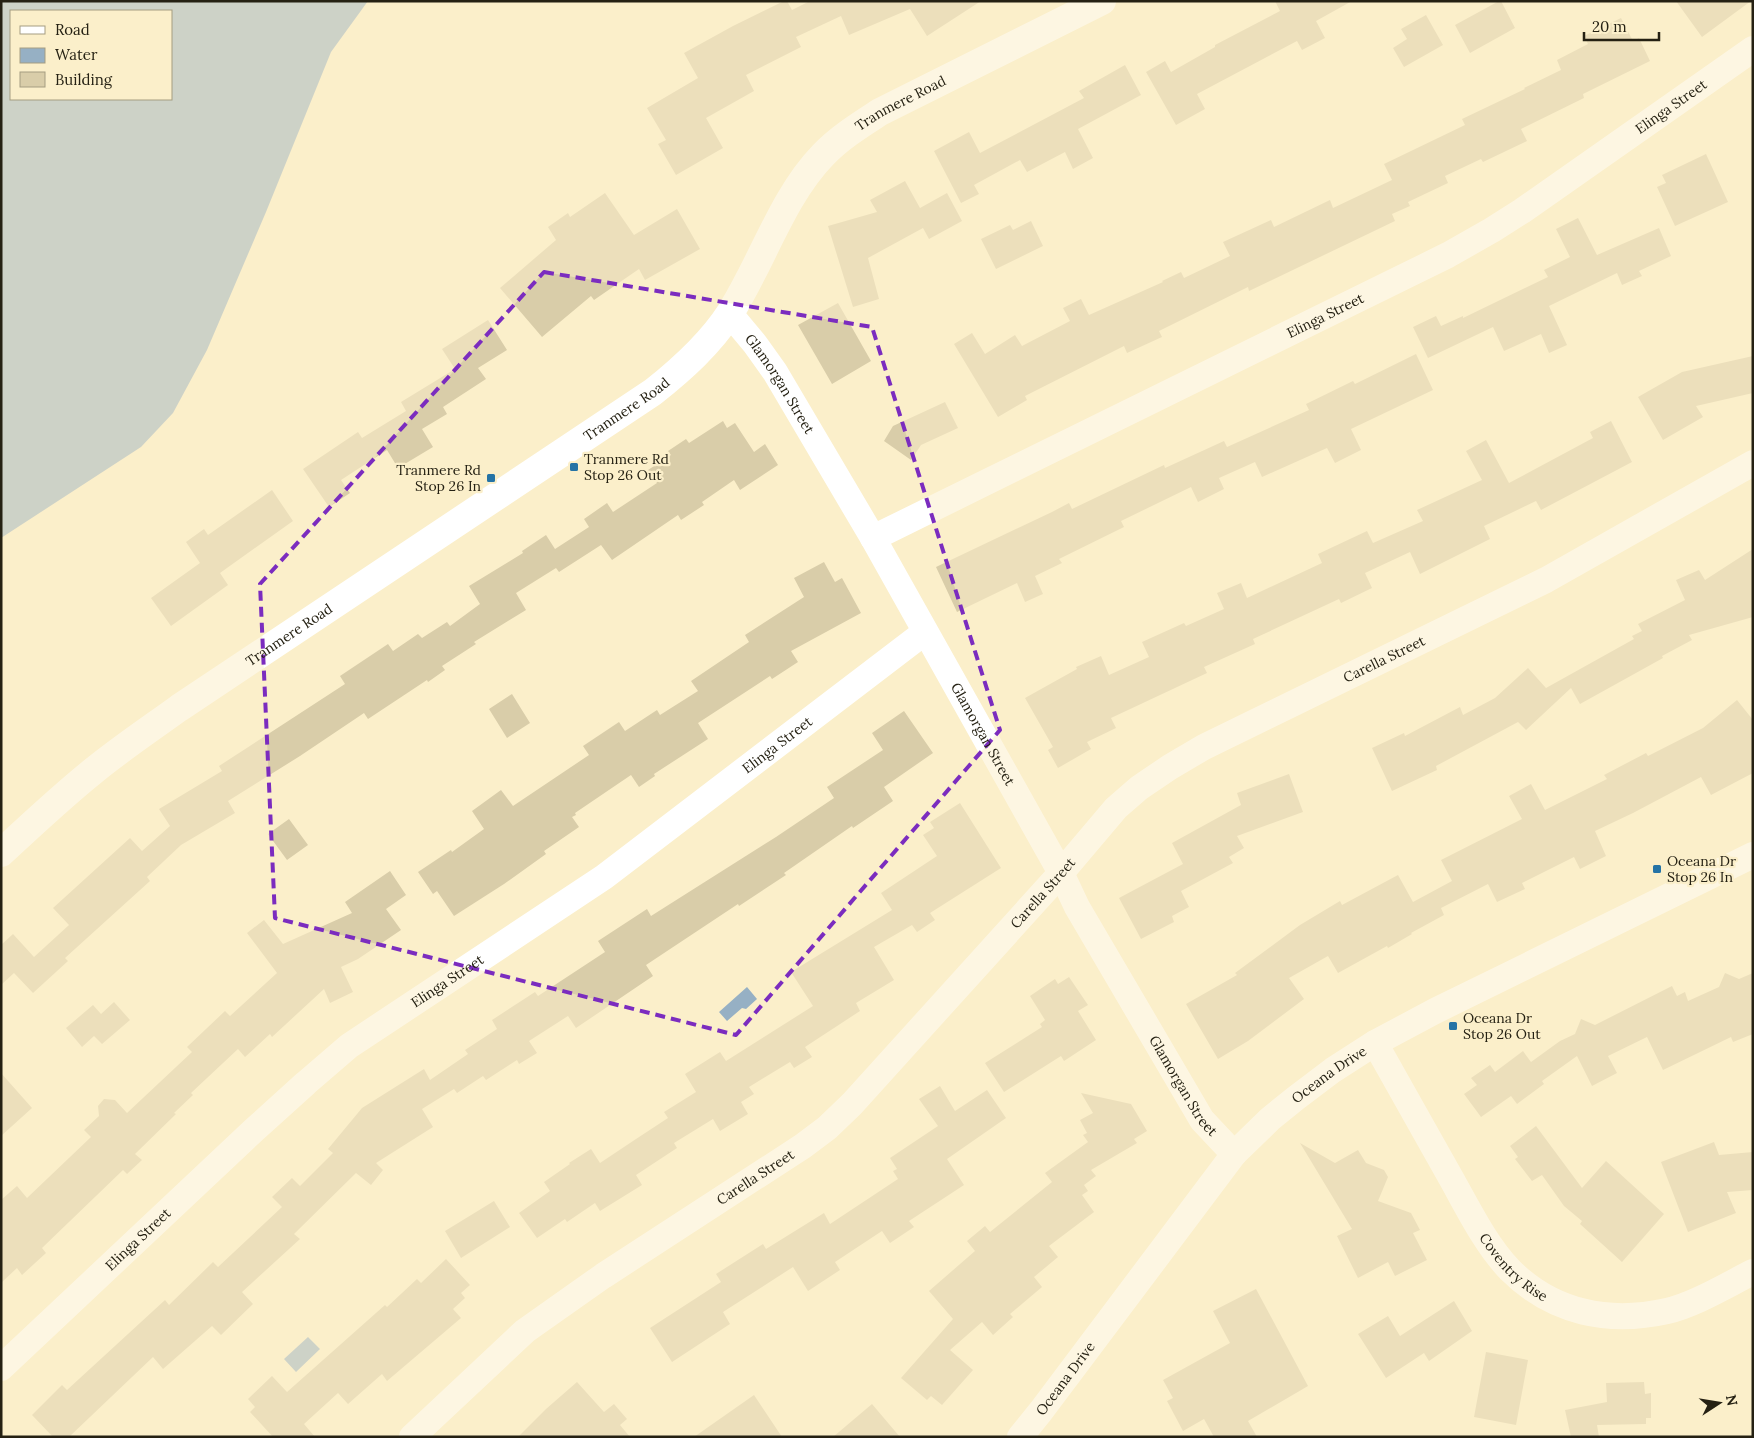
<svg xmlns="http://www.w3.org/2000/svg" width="1754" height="1438" font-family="Lora,serif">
  <rect width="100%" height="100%" fill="#fbefca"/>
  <path fill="#96b0c4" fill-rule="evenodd" d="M1,1H368L331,52L266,212L207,350L173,413L141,447L1,538ZM11,11H171V99H11Z
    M747,987L757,999L746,1009L742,1008L727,1021L719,1012Z
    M308,1337L320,1349L296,1372L284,1359Z"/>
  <path fill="#d9cda9" d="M784,1H787L792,10L810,1H981L927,36L910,9L849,35L841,16L796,37L801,47L746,75L754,91L706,118L723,148L676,175L658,144L666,140L647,108L698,78L684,53L733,26Z
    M1275,1H1352L1316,21L1325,38L1302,50L1297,41L1197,94L1205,109L1176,125L1146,72L1165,61L1171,72L1215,47V45L1280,11Z
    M1499,1H1501L1515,28L1470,53L1455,25Z
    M1676,1H1751L1702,37Z
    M1426,15L1443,45L1404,67L1393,48L1407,39L1401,29Z
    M1621,18L1633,41L1639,38L1650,61L1583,94L1584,98L1521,129L1527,141L1483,162L1481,159L1445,176L1448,183L1408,202L1410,206L1392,214L1395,221L1249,291L1248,287L1159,331L1162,337L1127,353L1124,346L1025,396L1027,400L998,417L954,344L972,333L985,354L1015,335L1022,346L1070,321L1063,308L1081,299L1089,315L1163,282L1162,281L1181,272L1184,278L1230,256L1223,242L1271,220L1274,227L1330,200L1333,208L1392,180L1384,164L1465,125L1462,119L1525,89L1524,88L1561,70L1557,60L1588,44L1584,36Z
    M1125,65L1141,95L1078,129L1093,158L1073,169L1065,152L1027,172L1020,160L974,185L979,194L961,203L934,151L969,132L980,153L1084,98L1079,91Z
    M1706,154L1728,202L1675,226L1657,187L1666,183L1662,175Z
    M905,181L920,208L947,193L962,221L929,239L923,228L868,258L879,299L853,307L828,226L877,212L870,200Z
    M605,193L634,235L677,209L700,249L645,280L639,269L594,300L591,296L542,337L500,288L556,240L548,227L568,213L570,217Z
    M1578,218L1597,255L1659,228L1671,256L1639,271L1642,276L1622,285L1617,273L1549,306L1567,345L1549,353L1541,334L1504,351L1493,327L1428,358L1413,327L1436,316L1441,326L1463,316V318L1548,277L1544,270L1570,257L1556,229Z
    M1031,221L1043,246L996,269L981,239L1010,225L1013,230Z
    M838,303L871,361L832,384L798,325Z
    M488,320L507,350L478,368L486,379L443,407L447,414L422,429L433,447L398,468L387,450L341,480L350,493L329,507L303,469L358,432L362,438L406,411L401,402L455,369L442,349Z
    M1416,354L1433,390L1351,429L1361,450L1335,463L1327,448L1262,477L1255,462L1219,478L1224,489L1198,502L1191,487L1121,521L1124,527L1059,559L1062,563L1035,576L1043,594L1025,602L1017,583L957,612L936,567L1052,512L1069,503L1072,509L1164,465L1165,468L1224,441L1227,447L1309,410L1306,404L1353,381L1355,384Z
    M1753,356V393L1696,406L1703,417L1663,440L1638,397L1682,372Z
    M945,402L958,428L921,445L911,460L884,441L893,426Z
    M723,421L727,428L735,423L754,452L765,444L778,465L740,490L734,480L702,502L704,505L681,520L678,515L612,560L601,545L559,572L556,568L516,593L526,610L474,642L476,644L442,666L445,670L428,682L427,680L368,719L364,713L300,756L228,801L235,813L181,845L147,877L150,881L65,958L68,961L33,993L14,973L1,985V945L13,934L34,957L69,925L53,908L130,838L142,851L170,826L159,809L222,771L219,766L345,684L340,676L388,644L393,651L418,634L422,638L447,622L450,626L480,604L469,586L523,553L522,551L546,535L555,549L589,527L584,519L607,503L613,512L657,483L648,470L671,455L668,451L686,439L689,443Z
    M1611,421L1632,462L1541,510L1536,501L1484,526L1490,539L1420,574L1410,552L1365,573L1372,588L1341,603L1339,599L1253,639L1255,644L1204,667L1207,673L1111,718L1116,728L1087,742L1091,749L1058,768L1048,750L1053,747L1025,698L1077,669L1076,667L1101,656L1109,675L1149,657L1142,642L1184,623L1186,626L1224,609L1217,593L1241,583L1247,598L1322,563L1318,554L1367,531L1373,543L1423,521L1417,510L1482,480L1466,451L1486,440L1509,483L1593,438L1590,432Z
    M272,490L293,521L220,573L228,585L171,626L151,598L200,563L186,542L204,529L208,535Z
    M1753,549V617L1689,635L1692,640L1662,656L1663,658L1580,704L1571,688L1526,730L1518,722L1436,766L1437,770L1392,791L1372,748L1404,733L1405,736L1460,707L1463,715L1495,698L1528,668L1546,688L1634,639L1632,636L1642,631L1638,624L1685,600L1676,580L1699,570L1705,580Z
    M824,562L835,582L842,578L861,613L791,651L798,662L772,679L770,676L698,723L708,739L654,774L655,776L639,787L631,775L575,813L576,815L572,817L579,827L544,851L546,854L504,884L454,916L437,891L433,894L418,872L451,850L452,852L484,829L472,811L501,790L513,806L589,755L583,746L619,722L625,731L657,710L660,715L698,691L691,681L749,642L745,635L804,597L794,578Z
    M512,694L530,723L507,738L489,709Z
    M1737,700L1753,720V773L1711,795L1701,777L1633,813L1595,831L1606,856L1580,869L1574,857L1522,883L1525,889L1497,902L1488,884L1441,908L1444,915L1411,933L1412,934L1388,948L1387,946L1338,973L1328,956L1289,978L1304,999L1248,1041L1218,1059L1186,1004L1237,975L1235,973L1300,925L1340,901L1342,905L1398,875L1413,902L1452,881L1441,860L1522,819L1509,796L1531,784L1545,810L1607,779L1604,775L1646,753L1648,756L1703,728Z
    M904,711L933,753L884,787L893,801L853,828L852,826L784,873L786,875L739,906L738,904L646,965L653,976L619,999L576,1028L568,1016L529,1041L537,1053L519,1064L517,1060L486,1080L483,1076L457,1093L454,1089L422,1109L433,1127L376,1163L383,1170L371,1185L356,1173L294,1234L300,1239L242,1292L253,1304L221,1335L212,1326L163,1369L153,1357L69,1437H53L32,1415L62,1385L67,1390L165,1300L169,1305L213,1262L218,1267L282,1207L272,1197L292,1178L300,1186L333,1153L328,1149L362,1108L424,1069L430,1080L468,1054L465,1050L497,1029L492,1020L535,992L538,996L605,952L598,941L647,909L651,916L776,837L834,798L827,787L883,750L872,733Z
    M1289,774L1303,812L1237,836L1244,848L1229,857L1233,863L1181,891L1189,907L1172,916L1174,922L1141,939L1119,898L1183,864L1172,843L1241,805L1237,793Z
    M960,803L1001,868L930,913L935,920L917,932L912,925L874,947L894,980L856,1003L860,1011L805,1047L812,1057L794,1068L790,1062L749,1087L754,1094L741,1102L748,1114L720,1131L713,1119L674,1143L677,1148L636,1175L642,1185L600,1211L595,1203L567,1222L565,1219L537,1238L519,1213L550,1191L544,1182L570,1164L569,1163L591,1149L600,1163L636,1139L668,1118L664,1112L696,1092L685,1074L720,1052L726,1061L813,1006L791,972L892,910L881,893L937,856L923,835L934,828L930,822Z
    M289,819L308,845L287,860L268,834Z
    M390,871L406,895L386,909L401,930L358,959L341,967L353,992L330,1003L324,989L272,1037L270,1034L245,1057L238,1049L191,1093L193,1095L174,1113L176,1114L135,1154L142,1160L127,1174L123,1170L42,1248L46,1253L22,1275L17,1268L1,1283V1200L17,1186L27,1198L91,1137L84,1130L99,1116L98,1106L104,1099L115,1100L127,1113L192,1052L187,1047L225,1011L230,1016L277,973L247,933L264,920L283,944L352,913L345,902Z
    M1725,973L1739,979L1753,973V1034L1733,1042L1731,1037L1663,1070L1647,1037L1608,1056L1617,1073L1592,1086L1577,1056L1542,1081L1544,1084L1517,1104L1511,1096L1481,1117L1464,1094L1477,1085L1471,1078L1490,1065L1495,1072L1523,1051L1531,1062L1560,1041L1575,1034L1581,1019L1595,1025L1672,986L1677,996L1685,992L1688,1001L1719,987Z
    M1069,977L1088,1005L1078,1011L1096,1040L1064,1061L1061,1056L1004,1092L985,1063L1042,1027L1040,1024L1045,1020L1030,996L1055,979L1058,984Z
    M114,1002L130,1020L102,1044L94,1036L82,1047L66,1028L93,1005L101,1014Z
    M1,1073L32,1108L1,1136Z
    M940,1086L955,1111L987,1090L1006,1118L947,1159L964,1185L909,1221L914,1227L890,1243L882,1231L835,1262L840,1270L808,1291L793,1267L723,1312L730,1324L672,1362L650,1328L721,1282L716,1274L763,1244L766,1249L824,1213L830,1224L898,1179L893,1171L897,1169L890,1158L938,1126L919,1099Z
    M1081,1093L1131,1104L1147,1131L1134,1139L1137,1143L1091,1170L1096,1176L1084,1185L1088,1191L1082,1195L1094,1212L1049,1246L1058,1257L1034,1277L1042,1287L1010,1314L1013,1317L993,1335L982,1322L950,1350L973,1370L942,1405L931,1396L927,1400L901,1378L953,1319L929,1291L975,1251L967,1241L985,1226L990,1232L1052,1182L1045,1173L1088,1142L1083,1135L1087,1133L1080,1120L1093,1113Z
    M1536,1126L1582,1188L1606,1161L1664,1214L1622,1262L1580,1224L1582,1221L1564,1206L1542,1175L1532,1181L1515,1159L1518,1157L1510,1146Z
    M1714,1142L1719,1155L1753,1152V1190L1727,1192L1736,1213L1688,1232L1661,1162Z
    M1300,1143L1335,1163L1358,1150L1366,1163L1384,1170L1388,1177L1378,1201L1411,1213L1420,1230L1413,1233L1427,1260L1395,1276L1388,1262L1358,1278L1337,1236L1352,1229Z
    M494,1201L510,1227L461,1258L445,1231Z
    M446,1259L470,1285L461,1293L465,1298L453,1309L461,1318L387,1381L382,1374L348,1404L338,1393L304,1424L315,1437H273L250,1412L255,1407L248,1399L272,1376L287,1392L385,1305L387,1307L417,1279L421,1283Z
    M1256,1289L1308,1386L1248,1421L1257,1437H1214L1204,1419L1183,1431L1167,1401L1173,1398L1163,1380L1230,1343L1213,1311Z
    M1454,1301L1472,1331L1429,1361L1424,1353L1386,1378L1358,1334L1388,1316L1400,1336Z
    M1486,1352L1528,1360L1516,1425L1474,1417Z
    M577,1382L604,1412L614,1404L627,1419L620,1425L630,1437H518L546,1409Z
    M1644,1382L1645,1394L1651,1393V1418H1646V1424L1597,1425L1599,1437H1571L1565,1410L1607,1402L1606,1383Z
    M754,1395L782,1437H694Z
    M872,1404L900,1437H833Z"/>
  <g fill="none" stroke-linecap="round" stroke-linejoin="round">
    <g stroke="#fff" stroke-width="26">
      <path id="s1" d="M730,314L755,344L775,372L873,538L1061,873L1077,907L1202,1120L1234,1154"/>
      <path id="s2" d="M873,538L1448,255L1492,230L1522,211L1753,49"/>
      <path id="s3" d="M1375,1043C1399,1086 1423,1128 1447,1171C1466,1204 1484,1243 1510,1270C1553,1313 1609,1324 1667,1311C1694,1305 1727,1285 1753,1272"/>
      <path id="s4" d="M1,1368L254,1130L306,1083L349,1046L604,877L925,632"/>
      <path id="s5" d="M412,1437L525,1331L603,1276L803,1146L827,1128L852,1104L1061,873L1116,808L1139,788L1170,767L1204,747L1546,580L1753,463"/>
      <path id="s6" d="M1020,1437L1041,1411L1234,1154L1270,1119L1296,1098L1333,1070L1375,1043L1435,1011L1753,855"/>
    </g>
    <path stroke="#fff" stroke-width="28" id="s7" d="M1,853C31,825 61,797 92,772C120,749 150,729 179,708L653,392C682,369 710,344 730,313C762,263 782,197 823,155C839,138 860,125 880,112L1102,1"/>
  </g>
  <path d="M0 0H1754V1438H0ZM544,272L872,327L1000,730L736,1035L275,918L260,584Z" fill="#fbefca" fill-opacity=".55" fill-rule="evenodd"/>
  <path fill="none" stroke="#7b2cbf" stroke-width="4" stroke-dasharray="10 6" stroke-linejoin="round" d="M544,272L872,327L1000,730L736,1035L275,918L260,584Z"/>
  <g fill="#2573a5" stroke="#fbefca" stroke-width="2">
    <rect x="569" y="462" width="10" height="10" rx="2.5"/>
    <rect x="486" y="473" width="10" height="10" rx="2.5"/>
    <rect x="1652" y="864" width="10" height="10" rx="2.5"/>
    <rect x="1448" y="1021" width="10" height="10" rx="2.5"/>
  </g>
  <g text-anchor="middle" stroke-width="4.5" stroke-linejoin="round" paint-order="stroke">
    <g font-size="14" fill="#252113" stroke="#fbefca">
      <text dy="5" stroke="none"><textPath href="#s7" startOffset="1188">Tranmere Road</textPath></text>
      <text dy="5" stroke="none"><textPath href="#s2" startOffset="909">Elinga Street</textPath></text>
      <text dy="5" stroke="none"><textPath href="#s2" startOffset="504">Elinga Street</textPath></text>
      <text dy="5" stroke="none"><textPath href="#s1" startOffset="86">Glamorgan Street</textPath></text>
      <text dy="5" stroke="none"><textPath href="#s7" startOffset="768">Tranmere Road</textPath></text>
      <text dy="5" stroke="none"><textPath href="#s7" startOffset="362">Tranmere Road</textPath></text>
      <text dy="5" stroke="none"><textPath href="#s5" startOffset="1258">Carella Street</textPath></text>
      <text dy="5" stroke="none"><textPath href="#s1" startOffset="491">Glamorgan Street</textPath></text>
      <text dy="5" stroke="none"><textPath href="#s4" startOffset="998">Elinga Street</textPath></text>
      <text dy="5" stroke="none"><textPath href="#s5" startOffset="838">Carella Street</textPath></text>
      <text dy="5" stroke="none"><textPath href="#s4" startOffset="592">Elinga Street</textPath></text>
      <text dy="5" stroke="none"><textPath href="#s6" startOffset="479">Oceana Drive</textPath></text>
      <text dy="5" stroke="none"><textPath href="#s1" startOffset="896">Glamorgan Street</textPath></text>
      <text dy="5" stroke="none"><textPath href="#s5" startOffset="432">Carella Street</textPath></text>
      <text dy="5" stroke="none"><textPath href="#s4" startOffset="188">Elinga Street</textPath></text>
      <text dy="5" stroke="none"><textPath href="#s3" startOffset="265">Coventry Rise</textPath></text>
      <text dy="5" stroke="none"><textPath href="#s6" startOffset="74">Oceana Drive</textPath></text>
    </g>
    <g font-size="14" fill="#252113" stroke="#fbefca" text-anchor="start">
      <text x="584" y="464">Tranmere Rd<tspan x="584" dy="16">Stop 26 Out</tspan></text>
      <text x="481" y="475" text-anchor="end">Tranmere Rd<tspan x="481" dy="16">Stop 26 In</tspan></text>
      <text x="1667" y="866">Oceana Dr<tspan x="1667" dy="16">Stop 26 In</tspan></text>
      <text x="1463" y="1023">Oceana Dr<tspan x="1463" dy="16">Stop 26 Out</tspan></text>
    </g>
  </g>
  <rect width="1754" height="1438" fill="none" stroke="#252113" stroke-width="5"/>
  <rect x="10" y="10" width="162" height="90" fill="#fbefca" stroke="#a59d81"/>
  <rect x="20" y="26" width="25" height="8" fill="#ffffff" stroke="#a59d81"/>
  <text x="55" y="35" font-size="15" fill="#252113">Road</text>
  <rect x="20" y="48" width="25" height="15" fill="#96b0c4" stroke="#a59d81"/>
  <text x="55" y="60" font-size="15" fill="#252113">Water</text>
  <rect x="20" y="72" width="25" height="15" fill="#d9cda9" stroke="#a59d81"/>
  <text x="55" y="85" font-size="15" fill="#252113">Building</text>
  <g transform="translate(1719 1403) rotate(78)" stroke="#fbefca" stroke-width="4" paint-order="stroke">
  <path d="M0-4L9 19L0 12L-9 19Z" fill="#252113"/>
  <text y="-8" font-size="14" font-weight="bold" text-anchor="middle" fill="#252113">N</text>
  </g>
  <path d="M1584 32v8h75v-8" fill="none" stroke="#252113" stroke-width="2.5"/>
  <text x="1592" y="32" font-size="15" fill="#252113" stroke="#fbefca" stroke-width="4" paint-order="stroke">20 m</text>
</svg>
